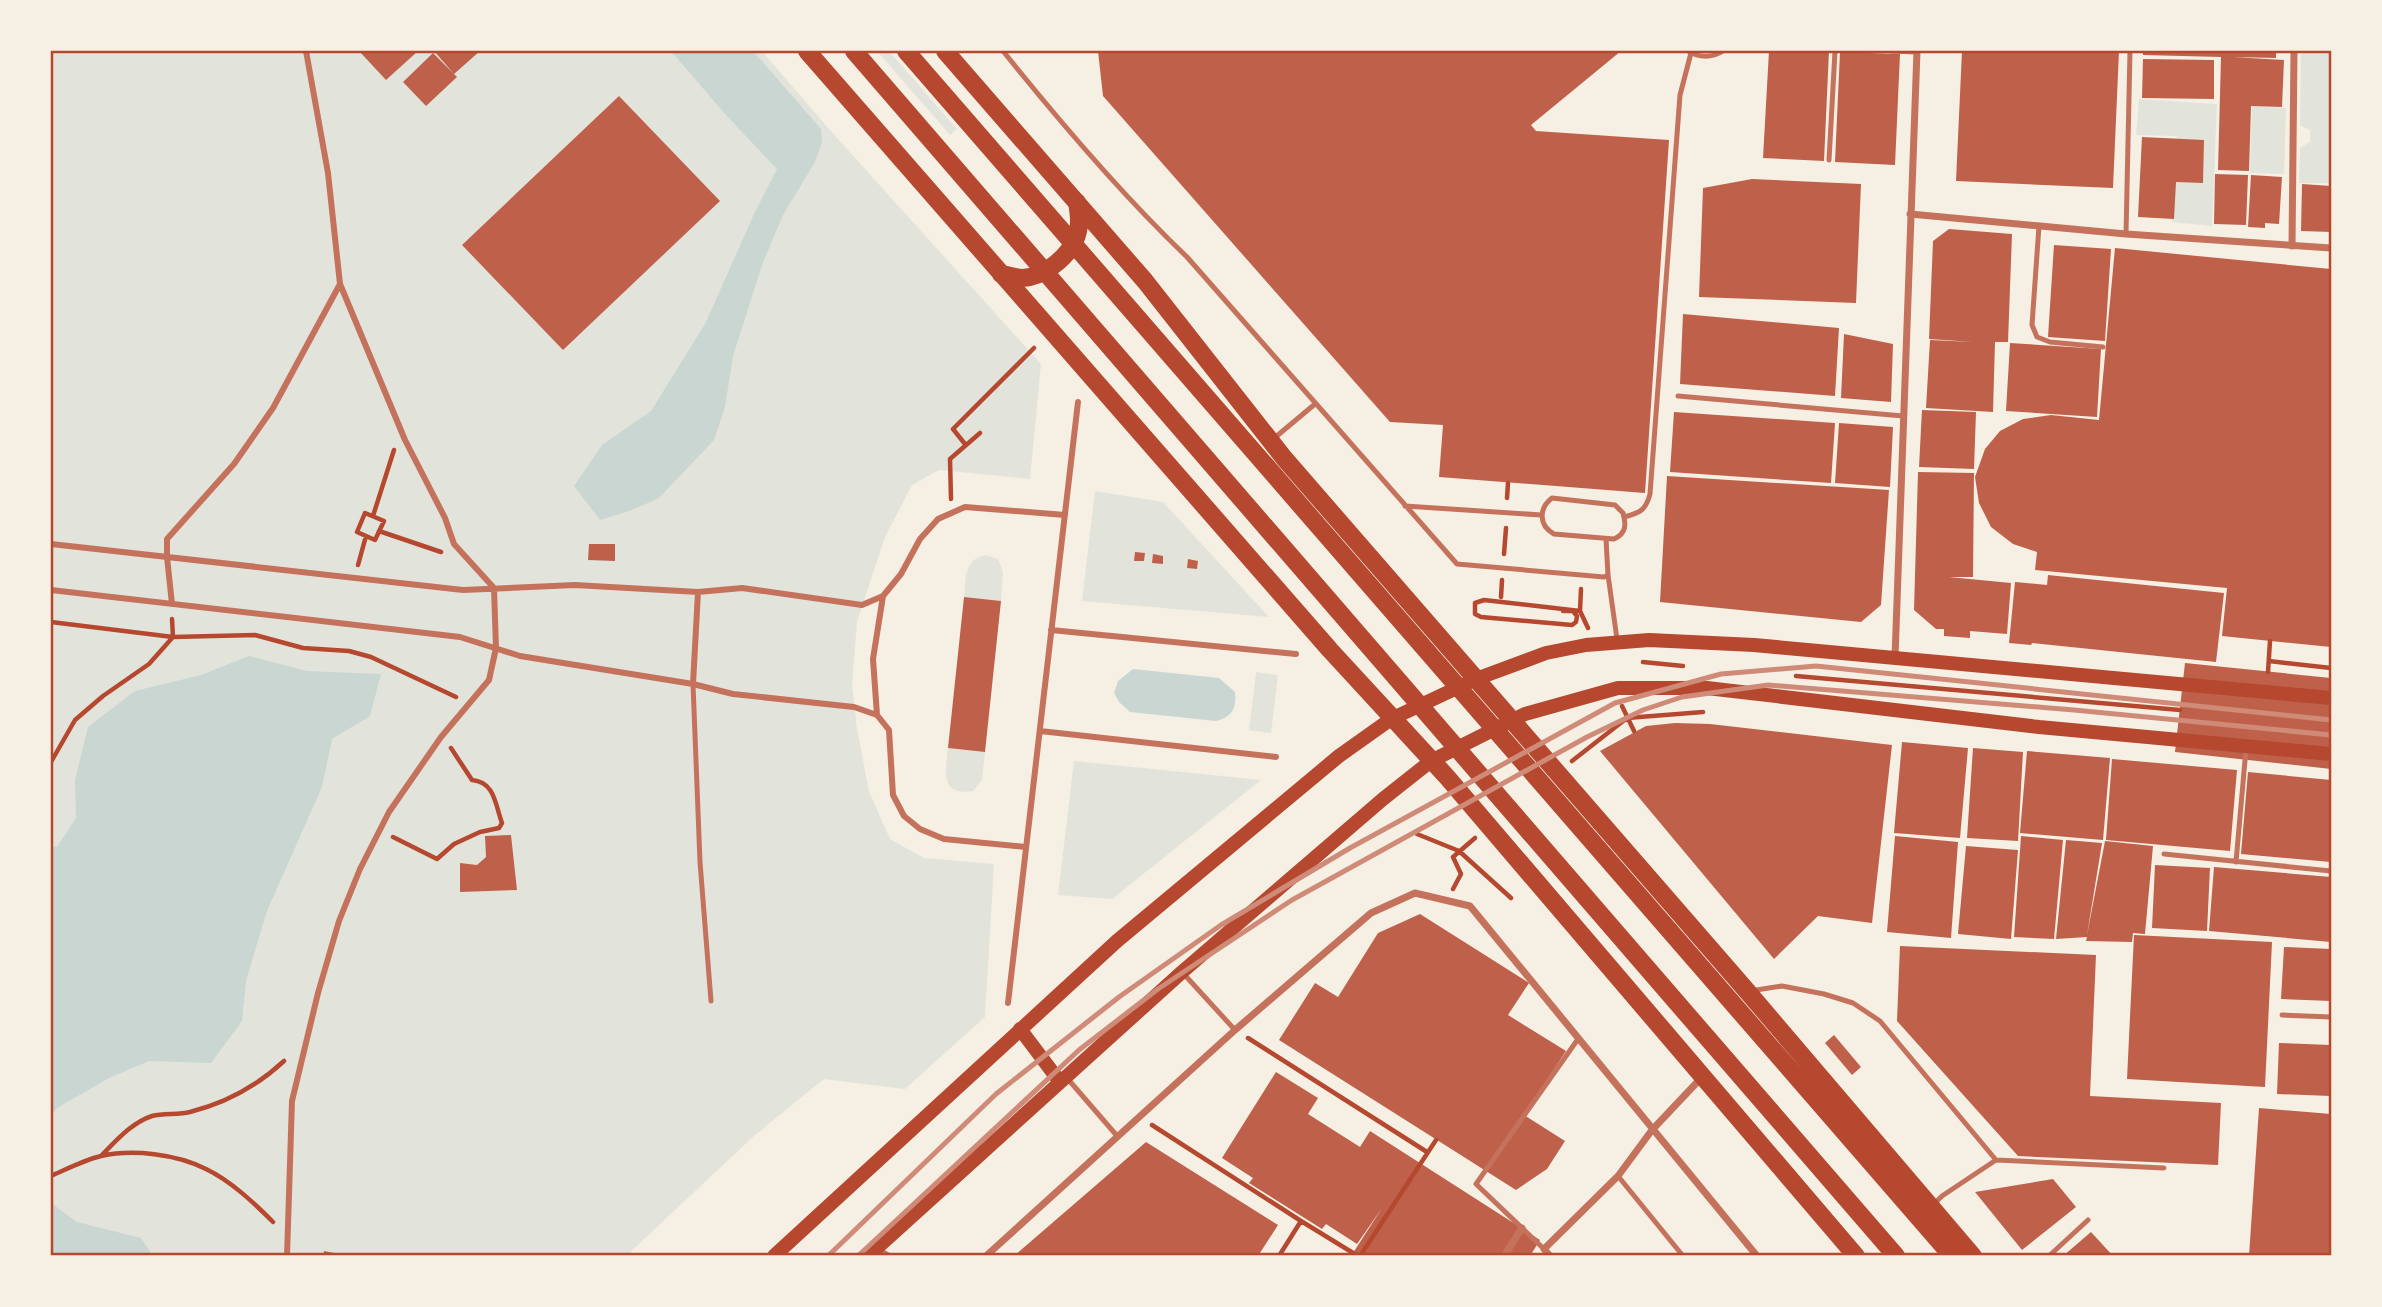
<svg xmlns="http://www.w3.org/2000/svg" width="2382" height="1307" font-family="Signika,sans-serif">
  <rect width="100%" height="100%" fill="#f6efe4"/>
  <path fill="#e2e4dc" d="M51,51H762L829,129L1041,364L1030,479L939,470L912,485L885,537L857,622L852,684L857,729L869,791L890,839L924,858L994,864L985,1017L905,1089L824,1079L755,1135L626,1256H51Z
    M877,51H889L957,129L950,135Z
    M2301,51H2331V183H2299L2300,148L2310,142V130L2300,125Z
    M2139,99L2217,104L2212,226L2172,222L2177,136L2136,135Z
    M2252,106L2286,108L2284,174L2250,173Z
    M1095,491L1163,502L1269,617L1082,601Z
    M986,555L998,559L1003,572L1001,601L964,597C966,578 964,559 986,555Z
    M1256,672L1278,675L1271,733L1249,730Z
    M948,748L985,752L982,780L973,791C939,796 946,771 948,748Z
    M1074,761L1261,780L1112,899L1058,895Z"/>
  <path fill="#c9d6d2" d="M671,51H753L821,129L822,142L815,162L783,215L762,265L733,356L725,407L714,440L659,498L632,510L600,520L574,486L602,445L651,411L705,324L754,214L777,169L725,114Z
    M249,656L307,671L381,674L370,716L332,739L322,787L267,911L246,981L242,1021L211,1063L149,1061L109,1078L57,1108L51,1116V846L57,847L76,818L75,780L88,727L135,691L201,675Z
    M1133,669L1219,678L1235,692C1237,708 1232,717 1216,721L1130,712L1119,702L1114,693L1118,681Z
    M51,1203L77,1222L141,1238L153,1256H51Z"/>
  <path fill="#bf614a" d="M359,51H418L386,80Z
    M434,51H480L454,74Z
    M1098,51H1621L1531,125L1536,131L1669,140L1645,493L1439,477L1443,425L1390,422L1103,96Z
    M1769,51H1829L1824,161L1763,158Z
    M1962,51H2119L2113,188L1956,181Z
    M2143,51H2276V58L2233,57L2284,60L2282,107L2251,106L2249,171L2218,170L2221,57L2143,55Z
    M1840,52L1900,54L1895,165L1835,162Z
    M433,53L457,77L426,106L403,82Z
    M2143,59L2214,60V99L2142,98Z
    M619,96L720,201L563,350L462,245Z
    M2142,137L2204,140L2203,183L2176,182L2174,219L2138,217Z
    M2215,174L2248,175L2246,225L2214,224Z
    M2251,175L2282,177L2279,224L2265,223V228L2248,227Z
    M1752,179L1861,184L1856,303L1699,297L1703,188Z
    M2302,184L2331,186V232L2301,231Z
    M1949,229L2012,234L2008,342H1995L1993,412L1926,408L1930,340L1973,342L1929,339L1933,241Z
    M2054,245L2111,249L2105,341L2048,337Z
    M2115,248L2331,269V647L2222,636L2227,588L2035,570L2037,552L2013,544L1991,527L1979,503L1975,477L1985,449L2000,431L2023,419L2051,415L2099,420Z
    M1683,314L1839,328L1835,396L1680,384Z
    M1844,334L1893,344L1891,402L1841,398Z
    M2010,343L2101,349L2097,417L2006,411Z
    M1922,410L1976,412L1974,469L1919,467Z
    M1674,412L1835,423L1831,483L1670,472Z
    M1839,423L1893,427L1890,487L1835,483Z
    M1918,472L1974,473L1973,577H1949L2011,583L2007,634L1970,631V638L1944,636V629H1936L1914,610Z
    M1667,476L1889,490L1881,605L1861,622L1660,602Z
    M589,544H615V561L588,560Z
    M1135,552L1145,553L1144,561H1134Z
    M1153,554L1163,556V564L1152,563Z
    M1188,559L1198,561L1197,569L1187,568Z
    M2048,575L2224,593L2216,662L2032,643L2031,645L2009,643L2015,582L2047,585Z
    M964,597L1001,601L985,752L948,748Z
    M2185,663L2331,678V769L2175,752Z
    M1675,723L1710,724L1892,745L1872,923L1818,916L1774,959L1600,751L1646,726Z
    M1902,742L1968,748L1960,838L1894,833Z
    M1973,748L2023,752L2018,841L1967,838Z
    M2027,751L2110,758L2103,840L2020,833Z
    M2112,759L2237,770L2230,851L2106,840Z
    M2248,772L2331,780V862L2241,854Z
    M511,835L517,890L460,892V863L477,865L486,857L485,836Z
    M1895,836L1958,842L1951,938L1887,932Z
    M2021,836L2063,840L2054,939L2014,937Z
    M2066,840L2102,843L2087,935L2105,841L2153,846L2145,934L2133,933L2132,942L2086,941L2087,937L2056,939Z
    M1966,846L2018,850L2011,939L1958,934Z
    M2155,865L2210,868L2207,931L2152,928Z
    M2214,867L2331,877V942L2209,931Z
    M1420,914L1529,983L1508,1015L1566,1051L1524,1115L1565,1141L1547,1169L1516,1190L1279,1040L1315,983L1338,997L1378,933Z
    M2134,935L2272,942L2265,1087L2127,1079Z
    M1900,946L2096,955L2090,1096L2221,1103L2218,1165L2018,1156L1897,1021Z
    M2284,947L2331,949V1001L2281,999Z
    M1834,1035L1861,1067L1852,1075L1825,1043Z
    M2279,1043L2331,1045V1096L2277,1094Z
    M1276,1072L1318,1098L1308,1114L1360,1147L1370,1131L1540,1240L1530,1256H1358L1353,1253L1382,1208L1357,1244L1326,1224L1322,1229L1249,1183L1253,1178L1222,1158Z
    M2259,1108L2331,1114V1256H2249Z
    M1146,1142L1278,1225L1258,1256H1014Z
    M2053,1179L2076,1207L2022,1250L1975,1192Z
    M2091,1232L2113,1256H2063Z
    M324,1251L345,1255V1256H323Z"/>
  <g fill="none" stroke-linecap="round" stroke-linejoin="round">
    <path stroke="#b5482f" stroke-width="4.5" d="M965,444L953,429L1034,348
      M1507,498L1508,483
      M951,499L950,459L980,433
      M365,513L384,521L375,540L357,532Z
      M373,516L394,450
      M379,531L441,552
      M1504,554L1506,528
      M358,565L366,536
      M1581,589L1580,611L1588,628
      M1501,597L1502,580
      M1563,611H1573L1577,616L1576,622L1572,625L1481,617L1475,614V603L1484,600L1580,611
      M51,622L173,637L255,635L303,648L349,651L371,657L456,697
      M2269,661L2331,668
      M1643,662L1683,666
      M2268,672L2270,641
      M1796,676L2180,710
      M1622,706L1634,731
      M1572,761L1627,718L1703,712
      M51,762L75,720L103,696L149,664L173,637L172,619
      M1417,834L1459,851L1511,898
      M393,837L437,859L454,844L480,832L499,828L502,823C495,804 495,782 472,780L451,748
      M1453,889L1461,874L1453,857L1475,838
      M1248,1038L1427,1152
      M1152,1125L1301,1221
      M101,1156C116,1141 131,1123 152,1116C164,1113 178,1115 190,1112C226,1103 257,1086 284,1061
      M51,1176C67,1169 84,1160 101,1156C133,1149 176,1154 206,1169C231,1181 254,1203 273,1222
      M1279,1256L1301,1221L1358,1256
      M1360,1256L1436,1140"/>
    <path stroke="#c5725c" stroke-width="5" d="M1003,51C1060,122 1121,194 1187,257L1457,564L1604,577L1608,575
      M1688,51C1699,58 1712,58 1723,51
      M1890,51L1916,52
      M1829,160L1835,51
      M2039,226L2032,325L2037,337L2050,342L2103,347
      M2126,234L2130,51
      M1678,396L1903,416
      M1272,440L1315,404
      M1552,498L1615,505L1623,513C1626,524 1627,533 1614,539L1554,534C1538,525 1539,508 1552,498Z
      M1405,506L1541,515
      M1624,517C1640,513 1646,510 1650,494L1680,95L1691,53
      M1606,539L1608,575L1617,639
      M693,684L700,862L711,1001
      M2164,854L2331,871
      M2236,862L2246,749
      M1182,972L1235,1030
      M1750,991L1782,986L1824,994L1853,1003L1880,1021L1996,1160L1942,1196L1933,1205
      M2282,1015L2331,1017
      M1067,1078L1118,1137
      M1996,1160L2164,1168
      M1618,1176L1683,1256
      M1544,1249L1476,1184L1578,1039
      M879,1250L890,1256
      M2049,1256L2088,1220"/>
    <path stroke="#c5725c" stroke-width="6" d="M51,544L463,590L575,585L698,592L742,588L862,605L883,596L901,574L920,539L938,519L965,507L1065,515
      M51,590L460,637L520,656L693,684L733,694L854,707L877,715L889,730L893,795L904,816L920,829L944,839L1026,847
      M172,604L167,557V539L234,464L273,408L340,284
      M1051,630L1296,654
      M693,684L698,592
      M877,715L873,659L883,596
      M1040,731L1276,757
      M1008,1003L1078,402
      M287,1256L292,1101L318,993L339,921L360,869L389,812L441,737L489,680L496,648L494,588L454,544L445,518L405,440L340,284L328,173L306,51"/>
    <path stroke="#c5725c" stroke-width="7" d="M1910,214L2126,234L2331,248
      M2292,246L2294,51
      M1895,657L1917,51
      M986,1256L1235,1030L1371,913L1415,893L1470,906L1757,1256
      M1504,1256L1522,1228
      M1550,1256L1544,1249L1618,1176L1652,1130L1703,1076"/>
    <path stroke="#b5482f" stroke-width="14" d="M1020,1029L1060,1082
      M774,1256L1117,941L1339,756L1391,719L1476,679L1546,653L1586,645L1649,640L1754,645L2331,698
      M868,1256L1182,972L1383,799L1431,761L1525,714L1618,688H1707L2039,727L2331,754"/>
    <path stroke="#b5482f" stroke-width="18" d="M807,51L1330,650L1447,777L1856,1256
      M854,51L1896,1256
      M906,51L1952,1256
      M945,51L1145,281L1284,458L1747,991L1973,1256
      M1001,274C1008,275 1016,278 1023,278C1043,277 1067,258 1075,240C1081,228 1079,214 1077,202"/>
    <path stroke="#cf8b77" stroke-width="5" d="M828,1256L996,1094L1119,997L1221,925L1350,848L1615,703L1721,674L1816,666L2331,720
      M858,1256L1079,1050L1158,989L1292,900L1587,737L1643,710L1682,697L1768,685L2074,710L2331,735"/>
  </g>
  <rect width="2382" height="1307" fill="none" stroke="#f6efe4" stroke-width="105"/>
  <rect x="52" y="52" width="2278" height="1202" fill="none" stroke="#b5482f" stroke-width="2.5"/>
</svg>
